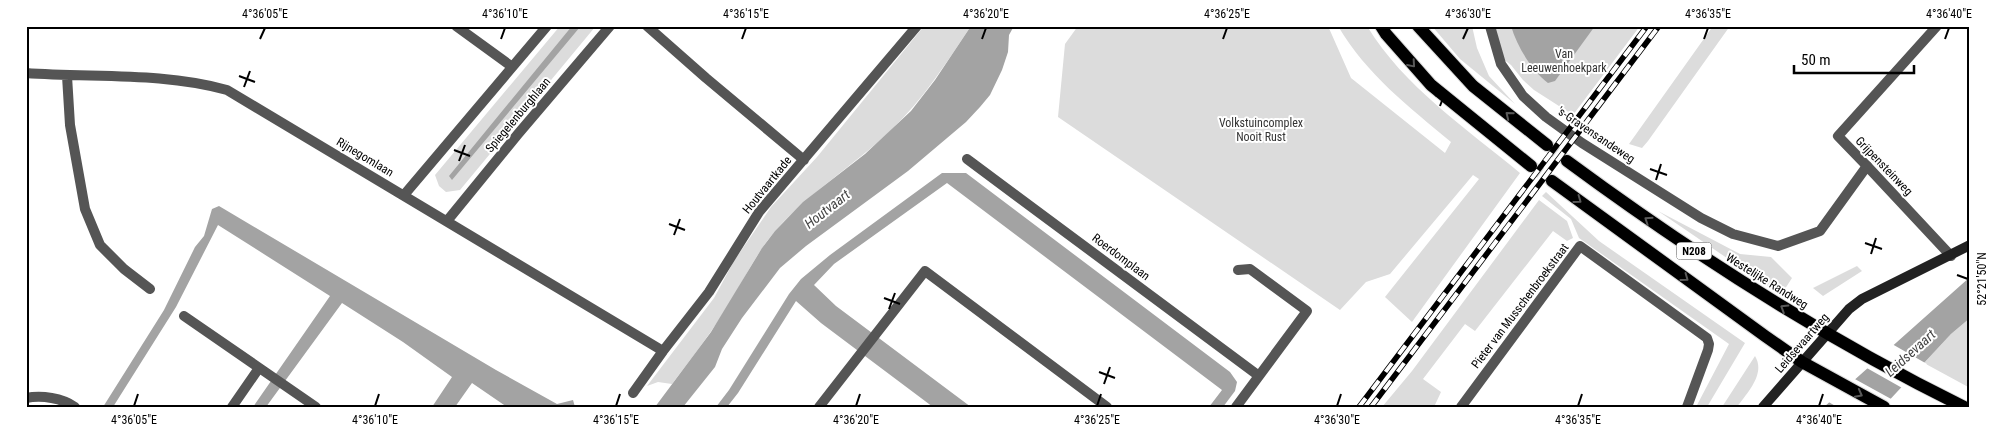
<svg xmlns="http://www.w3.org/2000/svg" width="1996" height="433" font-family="'Roboto Condensed',sans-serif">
  <rect width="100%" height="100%" fill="#fff"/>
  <path fill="#dcdcdc" d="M560,26L595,27L460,190L446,192L439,186L435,175Z
    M924,26H971C946,63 923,100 890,131C853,166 810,192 776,230C755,254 742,284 725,310C709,336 690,360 672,384L658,382L647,386L714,298L734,261L771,207L817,157Z
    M1078,26H1328L1351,78L1445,153L1451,142C1409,107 1366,74 1338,26H1367C1404,87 1466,128 1520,173L1412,322L1385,297L1479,179L1473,175L1390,274L1366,282L1340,310L1058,117L1065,44Z
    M1432,26H1472L1477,48L1489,76L1515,104L1460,59Z
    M1483,26H1640L1573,115L1534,90L1523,80L1511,65L1503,59L1490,32Z
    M1713,26H1730L1648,141L1642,148L1629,144Z
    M1546,192L1599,241L1745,343L1707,407H1696L1729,344L1579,238L1571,219L1542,196Z
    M1539,200L1567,221L1573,238L1567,241L1553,231L1475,331L1465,324L1423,379L1441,392L1434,407H1382L1412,371Z
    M1658,211L1740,254L1771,257L1792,278L1781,295Z
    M1857,266L1862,271L1823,296L1813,288Z
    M1970,318V388L1924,363L1951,334Z
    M1755,356C1766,374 1747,393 1737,407H1722Z"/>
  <path fill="#a3a3a3" d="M572,26L580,27L452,180L449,176Z
    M971,26H1014L1009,35L1008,52L1002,70L990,95L980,107L966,122L908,171L806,246L780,268L742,318L722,349L715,367L683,407H655L711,332L762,248L775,231L803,202L865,154L911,111L935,80Z
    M1511,26H1595L1555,81L1548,83C1531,70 1517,46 1511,26Z
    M942,173H966L1230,372L1237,382L1235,391L1223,407H1209L1222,390L947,183L834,264L814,285L836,306L971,407H933L821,323L796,301L738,393L727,407H716L729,390L789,294L801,279L830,255Z
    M219,206L496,370L557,404L573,400L575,407H507L472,383L455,407H432L452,377L403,342L342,303L266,407H253L330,296L218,225L176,307L113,407H103L164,310L195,247L204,236L212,209Z
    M1970,277V318L1951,334L1883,407H1824Z"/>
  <path fill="#fff" d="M1892,344L1927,364L1904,389L1865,367Z
    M1853,378L1893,400L1887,407H1837L1827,401Z"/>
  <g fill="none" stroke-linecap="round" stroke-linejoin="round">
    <path stroke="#d9d9d9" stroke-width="12" stroke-dasharray="12 6" stroke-linecap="butt" d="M1547,145L1567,161
      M1531,166L1552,181"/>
    <g stroke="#dbdbdb" stroke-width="14">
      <path id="primary" d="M1381,26L1386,34L1431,85L1531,166
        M1418,26L1473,86L1547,145
        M1567,161C1693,254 1824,338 1964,407
        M1552,181L1765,336L1802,362L1884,407"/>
    </g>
    <path stroke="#555" stroke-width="10" d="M456,26L511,66
      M647,26L706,78L804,160
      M26,73C94,78 162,72 227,90L663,351
      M67,76L70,125L85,209L100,245L124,269L150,289
      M967,159L1259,376
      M1867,166L1838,136L1937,26
      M404,195L547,26
      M447,221L518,134L610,26
      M184,316L316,407
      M633,393L663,351L709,292L759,212L917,26
      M26,398C42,395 62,398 75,407
      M232,407L259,368
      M819,407L925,271L1107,407
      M1236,407L1307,311L1250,269L1238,270
      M1461,407L1580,246L1707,338L1709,344L1708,350L1687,407"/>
    <path stroke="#555" stroke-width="10" d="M1490,26L1501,64L1523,96L1546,117L1582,143L1701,218L1733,234L1778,246L1820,231L1867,166L1951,256"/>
    <path stroke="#222" stroke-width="10" d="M1763,407L1849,309L1862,299L1970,245"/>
    <use href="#primary" stroke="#000" stroke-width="12"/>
    <g stroke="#000" stroke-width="5.5">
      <path id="rail" d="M1359,407L1647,26
        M1371,407L1659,26"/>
    </g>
    <use href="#rail" stroke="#fff" stroke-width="4" stroke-dasharray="11" stroke-linecap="butt"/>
  </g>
  <defs><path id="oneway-chevron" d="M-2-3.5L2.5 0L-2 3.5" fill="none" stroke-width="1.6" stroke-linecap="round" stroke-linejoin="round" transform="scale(1.25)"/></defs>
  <g stroke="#595959">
    <use href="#oneway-chevron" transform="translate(1412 64) rotate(49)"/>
    <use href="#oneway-chevron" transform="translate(1509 115) rotate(-141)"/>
    <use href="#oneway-chevron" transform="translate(1578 200) rotate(36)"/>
    <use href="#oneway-chevron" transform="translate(1648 220) rotate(-146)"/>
    <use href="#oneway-chevron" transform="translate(1685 278) rotate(36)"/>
    <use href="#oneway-chevron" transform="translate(1784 308) rotate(-148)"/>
    <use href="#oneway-chevron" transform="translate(1859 394) rotate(28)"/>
  </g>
  <path fill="none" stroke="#000" stroke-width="2" d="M260,39L265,28M501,39L505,28M742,39L746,28M982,39L986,28M1223,39L1227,28M1463,39L1468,28M1704,39L1708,28M1945,39L1949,28M239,76L255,82M244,87L250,71M1435,95L1452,101M1440,106L1446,90M454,150L470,156M459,161L465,145M1650,169L1667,175M1656,180L1661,164M669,224L685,230M674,235L680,219M1865,243L1882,249M1871,254L1876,238M1957,275L1968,279M884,298L900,304M889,309L895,293M1099,372L1115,378M1104,384L1110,367M134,406L138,394M375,406L379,394M616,406L620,394M856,406L860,394M1097,406L1101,394M1337,406L1341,394M1578,406L1582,394M1819,406L1823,394"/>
  <g text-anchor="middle" stroke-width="4" stroke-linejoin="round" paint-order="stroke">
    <rect fill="#fff" stroke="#4c4c4c" stroke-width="1" x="1676.5" y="242.5" width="35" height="17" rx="4"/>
    <g font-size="11" font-weight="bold" fill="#000">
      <text x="1694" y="255">N208</text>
    </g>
    <g font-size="12" fill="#333" stroke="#fff">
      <text x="1564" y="58">Van<tspan x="1564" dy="14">Leeuwenhoekpark</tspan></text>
      <text x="1261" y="127">Volkstuincomplex<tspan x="1261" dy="14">Nooit Rust</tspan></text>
    </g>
    <g font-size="12" fill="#000" stroke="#fff">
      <text transform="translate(518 115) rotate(-50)" y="4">Spiegelenburghlaan</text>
      <text transform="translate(1596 135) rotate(34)" y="4">'s-Gravensandeweg</text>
      <text transform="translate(365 157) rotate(31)" y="4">Rijnegomlaan</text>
      <text transform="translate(1884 166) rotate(46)" y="4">Grijpensteinweg</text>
      <text transform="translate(767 185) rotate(-51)" y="4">Houtvaartkade</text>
      <text transform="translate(1121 257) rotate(37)" y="4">Roerdomplaan</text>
      <text transform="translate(1767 281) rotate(32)" y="4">Westelijke Randweg</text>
      <text transform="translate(1520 306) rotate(-53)" y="4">Pieter van Musschenbroekstraat</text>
      <text transform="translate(1802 343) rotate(-49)" y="4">Leidsevaartweg</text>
    </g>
    <g font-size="14" font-style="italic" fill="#444" stroke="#fff">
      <text transform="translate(827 209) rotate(-38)" y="5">Houtvaart</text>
      <text transform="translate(1910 353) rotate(-42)" y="5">Leidsevaart</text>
    </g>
  </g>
  <rect width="1996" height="433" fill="none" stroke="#ffffff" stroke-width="55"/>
  <path d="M1794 65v8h120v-8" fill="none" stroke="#000000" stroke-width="2.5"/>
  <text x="1801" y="65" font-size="15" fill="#000000" stroke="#ffffff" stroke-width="4" paint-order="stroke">50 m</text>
  <rect x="28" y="28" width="1940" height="378" fill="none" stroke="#000" stroke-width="2"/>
  <g font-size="12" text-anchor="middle" fill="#000">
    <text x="265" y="18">4°36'05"E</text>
    <text x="505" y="18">4°36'10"E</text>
    <text x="746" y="18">4°36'15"E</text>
    <text x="986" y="18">4°36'20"E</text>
    <text x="1227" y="18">4°36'25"E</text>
    <text x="1468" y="18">4°36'30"E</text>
    <text x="1708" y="18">4°36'35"E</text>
    <text x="1949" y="18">4°36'40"E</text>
    <text transform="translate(1982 279) rotate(-90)" y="4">52°21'50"N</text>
    <text x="134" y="424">4°36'05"E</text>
    <text x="375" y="424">4°36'10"E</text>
    <text x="616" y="424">4°36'15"E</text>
    <text x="856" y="424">4°36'20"E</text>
    <text x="1097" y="424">4°36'25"E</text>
    <text x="1337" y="424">4°36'30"E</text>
    <text x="1578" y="424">4°36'35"E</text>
    <text x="1819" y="424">4°36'40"E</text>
  </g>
</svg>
